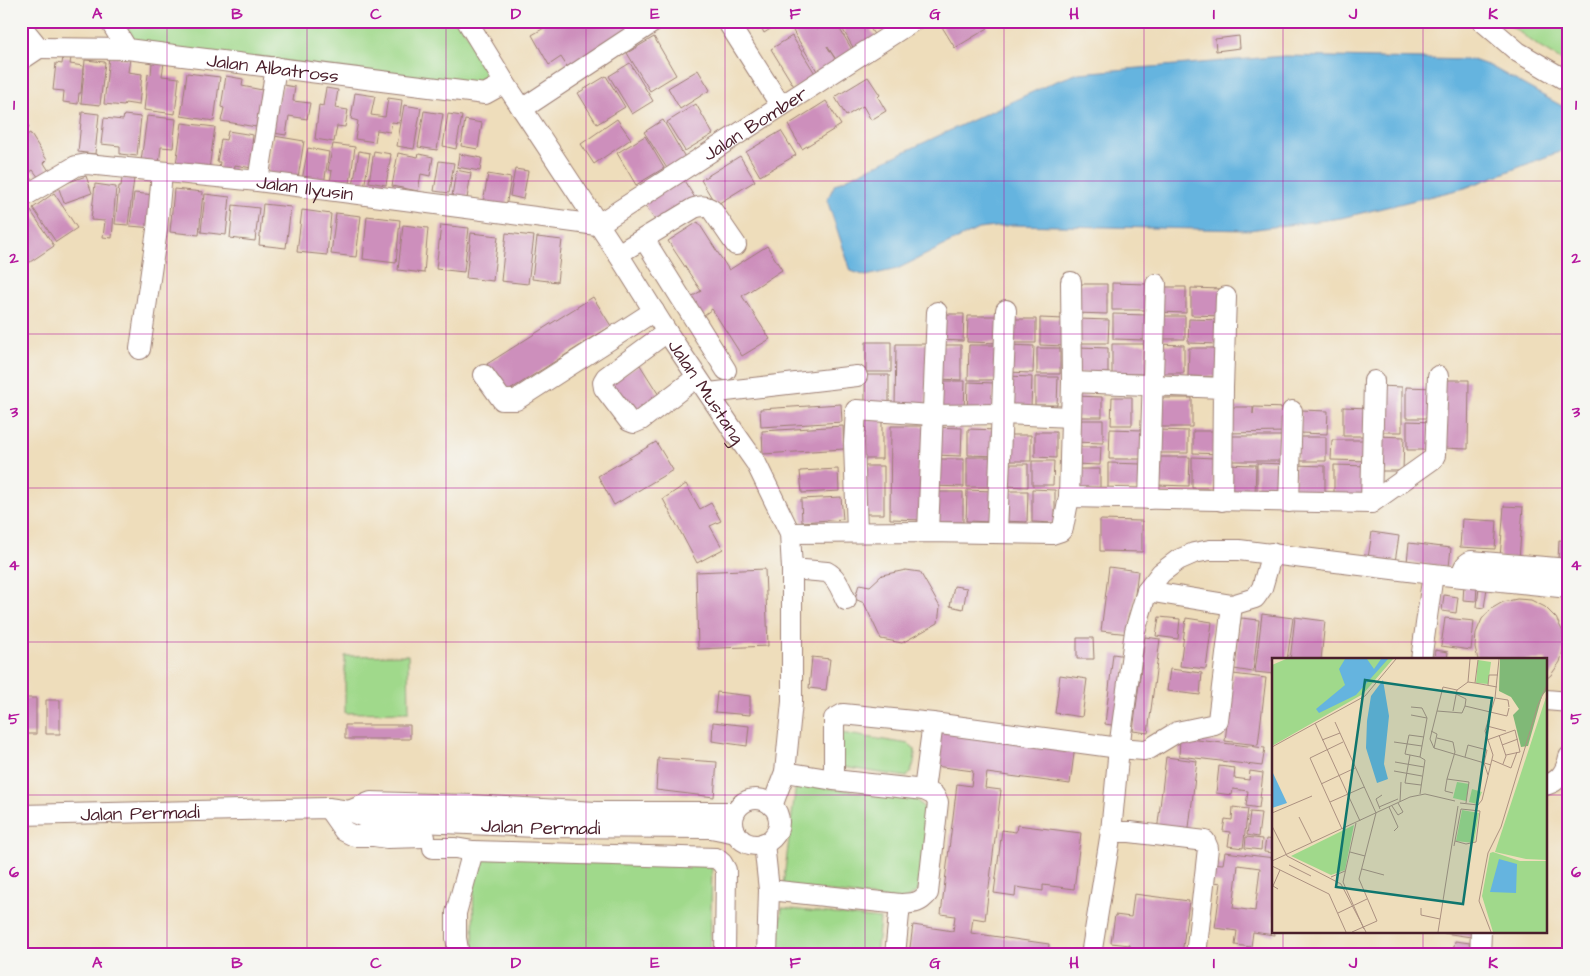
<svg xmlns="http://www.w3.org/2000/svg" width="1590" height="976" font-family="'Architects Daughter',sans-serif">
  <rect width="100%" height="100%" fill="#f6f6f2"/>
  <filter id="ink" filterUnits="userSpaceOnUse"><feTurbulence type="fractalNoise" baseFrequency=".02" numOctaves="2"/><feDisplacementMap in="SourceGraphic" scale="10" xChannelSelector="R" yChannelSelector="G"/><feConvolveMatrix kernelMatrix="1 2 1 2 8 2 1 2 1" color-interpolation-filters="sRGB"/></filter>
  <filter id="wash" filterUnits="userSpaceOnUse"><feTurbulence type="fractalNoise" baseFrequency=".0096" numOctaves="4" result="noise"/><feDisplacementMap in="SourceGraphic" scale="20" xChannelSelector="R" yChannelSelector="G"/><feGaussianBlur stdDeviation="1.12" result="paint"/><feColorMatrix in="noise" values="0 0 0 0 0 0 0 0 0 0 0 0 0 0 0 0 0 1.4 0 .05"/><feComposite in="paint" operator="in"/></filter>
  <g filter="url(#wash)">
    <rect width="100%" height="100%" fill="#edb"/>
    <path fill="#a0d98b" stroke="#757c5b" d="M123,21H458C465,32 486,58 485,71C484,79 476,85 470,89L137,44Z
      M1504,21H1569V65L1541,48Z
      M408,655L409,712L345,713V656Z
      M841,733L909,744L915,749C915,760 914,768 907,777L830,765Z
      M796,784L916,799L929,814L918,891L903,901L783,886Z
      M474,855L712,866L710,955H473Z
      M782,908L880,919L876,955H777Z"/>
    <path fill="#65b4df" stroke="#586a85" d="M1285,56L1473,60L1490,66L1569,110V148L1465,188L1341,218L1249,230L1013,225L978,229L897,269L866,276L851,271L827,200L835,184L1054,82L1079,73Z"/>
    <g id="blocks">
      <path fill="#cd8fbc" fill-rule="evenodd" d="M540,21H642L568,68L561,57L549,65L532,35L544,28Z
        M758,21H783L764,33Z
        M809,21H812L817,29L830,21H835L853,51L837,61L827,46L839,65L820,76L793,31Z
        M838,21H866L876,38L855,51Z
        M940,21H984L988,28L955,48L939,22Z
        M792,36L816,75L795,88L771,49Z
        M1239,36L1240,48L1216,51L1215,39Z
        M654,37L676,75L650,91L627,53Z
        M109,56L130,59L128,72L142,74L139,105L125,103L124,106L104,104Z
        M63,57L71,58L70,64L83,66L81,93H79L78,104L63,102L64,91L53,90L56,63L62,64Z
        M85,60L105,62L100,105L81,103Z
        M152,62L164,63L162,76L179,78L175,114L144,110L148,74L151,75Z
        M630,63L653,101L632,114L609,76Z
        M698,70L710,90L680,109L668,88Z
        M187,73L220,77L214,121L181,116Z
        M226,76L243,79L242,86L262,90L256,127L221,121L224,108L221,107Z
        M606,76L625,107L597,124L578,93Z
        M868,77L880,95L878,97L886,111L871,120L863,106L846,116L835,97Z
        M283,85L295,87L293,101L310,103L307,119L289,116L286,135L267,132Z
        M326,88L338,90L335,108L348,110L345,127L337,126L334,142L315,139L319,105L323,106Z
        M355,93L375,96L371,115L385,117L388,98L402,100L399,123L392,122L390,132L377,130L375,142L355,139L358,121L351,119Z
        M826,101L841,125L802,149L788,125Z
        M696,104L713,134L685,151L667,122Z
        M404,105L421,108L414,149L397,146Z
        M424,111L443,114L437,150L418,147Z
        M82,112L99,114L95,154L78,152Z
        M448,114L462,116L456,149L443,146Z
        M21,115L29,127L21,131Z
        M124,115L141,117L137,156L120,154V146L101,144L104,118L123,120Z
        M147,116L176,119L173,148L161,147L159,164L141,161Z
        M617,119L631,139L594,164L581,144Z
        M465,120L482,123L478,149L461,146Z
        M663,120L686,159L668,170L644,132Z
        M182,123L215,127L209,169L176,164Z
        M228,131L253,135L252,144L261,146L257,169L235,165L233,178L218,175L220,162H217L221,139L226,140Z
        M781,131L796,155L760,176L746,152Z
        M30,133L47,160L44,163L49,171L39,178L33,170L21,178V138Z
        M274,136L304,141L298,178L268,173Z
        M645,136L664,168L636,185L617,153Z
        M333,144L355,147L349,191L329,188L332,171L328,170Z
        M308,148L329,152L324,184L302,180Z
        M359,151L370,153L364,188L353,186Z
        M374,151L391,154L386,185L369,182Z
        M398,153L418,157L419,154L433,157L430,176L421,174L418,191L392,186Z
        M459,154L482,158L480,171L457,167Z
        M740,156L755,181L716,205L701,180Z
        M439,161L454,163L449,193L434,191Z
        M515,169L528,171L523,199L510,196Z
        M456,170L471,173L466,205L451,203Z
        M488,174L511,178L506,207L483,203Z
        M86,176L92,193L64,203L58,186Z
        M122,178L134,179L128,225L115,224L119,186H121Z
        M683,179L697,201L658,225L644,203Z
        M95,184L116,187L112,238L103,237L105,221L91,220Z
        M174,189L203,192L199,235L170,232Z
        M54,193L77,228L56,242L33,208Z
        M134,193L156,195L153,228L130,226Z
        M205,194L230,197L226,235L201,232Z
        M263,204L291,207L286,248L259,245Z
        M233,205L259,208L255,241L230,238Z
        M302,210L331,214L327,255L297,252Z
        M31,211L54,246L27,264L21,255V218Z
        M336,213L361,216L356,257L331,254Z
        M367,216L400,220L396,263L363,259Z
        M698,222L729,270L767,246L782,270L742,296L770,339L742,356L712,309L700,318L688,299L701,291L668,241Z
        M403,225L428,228L424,273L398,270Z
        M441,225L469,228L464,272L436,269Z
        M471,233L498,236L493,281L466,278Z
        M506,233L534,236L528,284L501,281Z
        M537,237L562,240L557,282L532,279Z
        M1112,283L1147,284V310H1112Z
        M1076,284H1107V314L1075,313Z
        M1158,287H1186V313L1158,312Z
        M1191,288L1222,289V316L1191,315Z
        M593,297L611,326L505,393L487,364Z
        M938,314H964L963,341L938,340Z
        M1113,314L1147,315V340L1113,339Z
        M968,316H1001L1000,343L967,342Z
        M1159,316H1185V339H1158Z
        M1040,318L1064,319V346L1040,345Z
        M1009,319H1036V343H1008Z
        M1078,319L1109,320L1108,343H1078Z
        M1189,319L1220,320L1219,344L1188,343Z
        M866,342H891V372H866Z
        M896,344H928L926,408L895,407Z
        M1112,344H1146V374H1112Z
        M1158,344L1184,345V373H1158Z
        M940,345H961V380L939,379Z
        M969,345H997L996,380H968Z
        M1006,345L1034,346L1033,373L1006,372Z
        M1078,347L1108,348V373H1077Z
        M1037,348H1060V374H1037Z
        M1189,348H1219L1218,377L1188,376Z
        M640,365L662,400L632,419L610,383Z
        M865,375H889V406H865Z
        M1005,376L1032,377L1031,408H1004Z
        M1035,377H1058L1057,405H1035Z
        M1443,380H1469L1468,449L1442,448Z
        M937,381H965L964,412H936Z
        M968,382L994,383L993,414L967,413Z
        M1379,386L1402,387V432H1378Z
        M1406,387L1434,388L1433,418H1406Z
        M1075,396L1102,397V417H1075Z
        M1112,397H1132V425H1111Z
        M1161,398H1192V427H1160Z
        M841,404L842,422L761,427L760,409Z
        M1226,407H1253V414L1254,407L1288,408L1287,432L1226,433Z
        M1343,407L1369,408L1368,436H1343Z
        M1301,410L1328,411L1327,434L1300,433Z
        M864,419H882V459H864Z
        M1072,420H1103V443L1072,442Z
        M1407,421L1433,422L1432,450H1407Z
        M843,426L844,449L763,454L762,431Z
        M891,426H926L925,520L890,519Z
        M933,427L962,428L961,456L933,455Z
        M968,429L998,430V456L968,455Z
        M1110,429L1142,430V459H1109Z
        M1159,430L1188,431V453H1158Z
        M1193,431H1221V454L1193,453Z
        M1035,432H1056V458L1035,457Z
        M1006,435H1031V461H1005Z
        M1225,436H1287L1286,461H1225Z
        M1377,436L1404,437L1403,471H1376Z
        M1298,437H1326V461H1297Z
        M1332,440H1369V461L1331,460Z
        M656,442L673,470L614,505L598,476Z
        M1074,447H1101L1100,465L1073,464Z
        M967,457H994V487H967Z
        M1156,457H1190L1189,486L1156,485Z
        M1192,457L1214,458L1213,488H1192Z
        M932,459H964V487L932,486Z
        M1032,461H1054L1053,485H1032Z
        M1108,463L1142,464V489L1108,488Z
        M1257,463L1286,464V494L1257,493Z
        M1004,464H1028V487L1004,486Z
        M1224,464L1256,465L1255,494L1224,493Z
        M1295,465L1325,466V492H1295Z
        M1334,465L1369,466V497L1334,496Z
        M863,466H884V514H863Z
        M838,469L839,491L802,493L800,471Z
        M1073,469H1100V491H1072Z
        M686,484L700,509L711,503L721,521L710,526L723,549L697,563L663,499Z
        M1032,489L1055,490V523L1032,522Z
        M967,490L993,491L992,522L966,521Z
        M1003,491H1028L1027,522L1002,521Z
        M932,492H963V522H931Z
        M841,497L843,519L802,522L801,499Z
        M1504,506L1523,507L1519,559L1500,558Z
        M1462,519L1497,521L1495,549L1460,547Z
        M1100,520L1142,521V552L1100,551Z
        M1372,532L1399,536L1395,562L1368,558Z
        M1559,540L1569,541V561L1558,560Z
        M1409,543L1451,548L1449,567L1407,562Z
        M1109,567L1138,571L1130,634L1101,631Z
        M765,569L768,646L698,649L696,572Z
        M906,570L920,572L940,607L938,623L902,643L881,639L864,603L855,599L859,584L870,586L882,575Z
        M1464,584L1477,586L1476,601L1463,600Z
        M954,586L967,588L963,609L950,606Z
        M1479,587L1487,588L1484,608L1477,607Z
        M1444,595L1458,597L1456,613L1442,611Z
        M1517,599L1531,600L1545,607L1556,618L1563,632L1564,647L1560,662L1551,675L1546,679V660H1478L1475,647L1476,633L1482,619L1491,609L1503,602Z
        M1262,614L1293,618L1287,660H1274V674L1255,672Z
        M1159,617L1180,619L1178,639L1156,636Z
        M1295,617L1325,621L1321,660H1290Z
        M1186,618L1212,622L1206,669L1180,666Z
        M1241,618L1259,620L1253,672L1234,669Z
        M1445,618L1474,621L1471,650L1441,646Z
        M1145,637L1160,639L1148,733L1133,731Z
        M1077,638H1093L1094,659H1077Z
        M1435,650L1448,652L1447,660H1434Z
        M1113,654L1127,656L1118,726L1105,724Z
        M812,657L830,659L826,690L809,688Z
        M1170,669L1202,673L1200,695L1167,691Z
        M1233,674L1266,678L1258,745L1225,741Z
        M1060,675L1087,679L1082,717L1055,713Z
        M717,692L750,696V715L715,712Z
        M21,698H36V734H21Z
        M46,700H60V734H46Z
        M713,722L749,726L747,746L712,741Z
        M345,725H410V739H345Z
        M940,728L1075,746L1070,784L987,773L985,788L1001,790L985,920L973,918L971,933L1049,944L1048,955H909L913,925L953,931L955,916L941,914L957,784L971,786L973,771L935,766Z
        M1180,738L1265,748L1262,766L1179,756Z
        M1166,757L1197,761L1188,836L1157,832Z
        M658,758L717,762L714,797L656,790Z
        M1219,766L1235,768L1234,778L1249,780L1250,771L1263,773L1259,808L1246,806L1248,791L1233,789L1232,795L1216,793Z
        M1233,807L1248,809L1243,848L1228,846L1230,832L1223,831L1225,819L1232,820Z
        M1250,812L1261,813L1258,837L1247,835Z
        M1017,825L1081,833L1074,889L1043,885V891L1016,887L1015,896L994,893L1002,830L1016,832Z
        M1246,837L1262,839L1261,850L1245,848Z
        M1266,839L1274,840V853L1264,852Z
        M1225,852L1274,858V935L1253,932L1251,947L1235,945L1237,931L1215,928L1221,883L1208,881L1210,863L1223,864ZM1238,865L1260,868L1255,911L1233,908Z
        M1134,894L1189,901L1182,955H1129L1130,945L1111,943L1115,915L1131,917Z
        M1445,932H1472L1471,937L1444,933Z
        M1455,941L1470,943L1468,953L1453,951Z"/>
    </g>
  </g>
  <g filter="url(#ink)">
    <use href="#blocks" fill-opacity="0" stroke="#9c7e73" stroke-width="1"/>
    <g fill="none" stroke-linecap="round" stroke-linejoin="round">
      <g stroke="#9c7e73" stroke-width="22">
        <g id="minor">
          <path d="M110,21L127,49"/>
          <path id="s1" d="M467,21L505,83L618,254L667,332L737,436L756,463L790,533L792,569V702L785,772L772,806"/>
          <path d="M727,21L781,106"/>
          <path d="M1482,21L1518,52L1569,82"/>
          <path d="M26,32L39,48"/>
          <path id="s2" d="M39,48L127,49L485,94L505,83"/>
          <path d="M21,60L39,48"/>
          <path d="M522,109L655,21"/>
          <path d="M258,181L276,67"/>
          <path id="s3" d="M21,198L76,166L87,164L258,181L597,225"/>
          <path id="s4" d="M597,225L913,21"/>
          <path d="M644,239L726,370"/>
          <path d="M618,254L694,208C701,206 706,205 712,210L736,245"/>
          <path d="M1071,282L1072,382"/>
          <path d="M667,332L606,377L603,382L604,388L629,421L634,423L641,420L697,377"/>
          <path d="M140,349L157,230L162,172"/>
          <path d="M484,375L502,400H516L654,311"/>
          <path d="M1223,388L1226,297"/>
          <path d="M709,393L857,376"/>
          <path d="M1069,497L1072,382L1223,388L1222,501"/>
          <path d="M1149,499L1156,284"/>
          <path d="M1289,502L1292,411"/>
          <path d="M1371,503L1374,381"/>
          <path d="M857,532L854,443L856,410L932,415L1003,414L1071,417"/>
          <path d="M928,532L937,312"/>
          <path d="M997,532L1006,310"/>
          <path d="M790,533L928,532L1052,534L1061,531L1063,528L1069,497L1371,503L1433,459L1435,455L1438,376"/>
          <path d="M792,569L827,572C837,577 841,590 846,600"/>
          <path d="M1433,574L1569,588"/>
          <path d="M1462,576C1463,569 1464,564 1471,561L1569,569"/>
          <path d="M1147,591L1232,605L1255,598L1262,588L1272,553"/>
          <path d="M1546,700L1569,702"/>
          <path d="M933,723L1119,748L1144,750L1149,749L1177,732L1215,724L1218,720L1232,605"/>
          <path d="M785,772L834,780L924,790"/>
          <path d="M1546,785C1560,781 1566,771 1569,757"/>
          <circle cx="756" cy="822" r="23"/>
          <path d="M328,808L344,831L354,836H374L387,838L425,837"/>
          <path d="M349,811L371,802L470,805L596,812H735"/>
          <path id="s5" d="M21,815L328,808L349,811L371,820L537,827L711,828L736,833"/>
          <path d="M1111,832H1130L1205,841L1208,848L1196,955"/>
          <path d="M764,843L769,890L767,955"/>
          <path d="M433,848H455L473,851L716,858L722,863L726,870L725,955"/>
          <path d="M769,890L900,904C914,903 919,904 928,893L938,802L934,795L924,790L933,723L843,714L834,719V780"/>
          <path d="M459,955L456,938V913L473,851"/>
          <path d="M895,955L900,904"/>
          <path d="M1091,955L1111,832L1119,748L1135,631L1147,591L1161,573L1178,560L1194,553L1210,550H1239L1433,574L1421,660"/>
          <path d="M1480,955L1481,932"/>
        </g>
      </g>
      <use href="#minor" stroke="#fff" stroke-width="20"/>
    </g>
  </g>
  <path fill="none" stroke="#b5179e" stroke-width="1" stroke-opacity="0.55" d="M167,21V955M307,21V955M446,21V955M586,21V955M725,21V955M865,21V955M1004,21V955M1144,21V955M1283,21V660M1423,21V660M21,181H1569M21,334H1569M21,488H1569M21,642H1569M21,795H1274M1546,795H1569M1283,932V955M1423,932V955"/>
  <g text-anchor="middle" stroke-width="5" stroke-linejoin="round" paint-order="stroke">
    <g font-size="19" fill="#4a1f2b" stroke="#f6f6f2">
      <text dy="7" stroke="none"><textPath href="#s2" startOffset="235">Jalan Albatross</textPath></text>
      <text dy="7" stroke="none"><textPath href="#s4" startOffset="188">Jalan Bomber</textPath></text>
      <text dy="7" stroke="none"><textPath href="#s3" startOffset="294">Jalan Ilyusin</textPath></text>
      <text dy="7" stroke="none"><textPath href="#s1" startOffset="441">Jalan Mustang</textPath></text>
      <text dy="7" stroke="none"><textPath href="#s5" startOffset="119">Jalan Permadi</textPath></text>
      <text dy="7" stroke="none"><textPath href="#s5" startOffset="522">Jalan Permadi</textPath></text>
    </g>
  </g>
  <g transform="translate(1272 658)">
    <rect width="275" height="275" fill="#edb"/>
    <path d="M14,1H121L91,36L0,88V7ZM206,2L219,4L216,26L204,25ZM275,36V202L254,201L223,194ZM185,124L197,126L194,143L181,140ZM200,131L210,134L205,146L197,144ZM190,152L207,155L202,185L184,183ZM82,167L73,212L59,217L19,198ZM221,194L248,203H275V274H221L210,238L218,195Z" fill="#a0d98b"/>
    <path d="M228,1H275V32L270,38L256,88L249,89L241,57L247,51L239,39L227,33Z" fill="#80b977"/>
    <path d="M73,1H95L102,11L109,1H116L84,37L47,55L44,51L73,27L67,11ZM111,22L117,58L112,106L116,121L105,125L94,90L95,63L99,38ZM0,113L15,145L0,150ZM227,201L245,206L244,235L218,234Z" fill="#65b4df"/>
    <path fill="none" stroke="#ac9181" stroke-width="1" d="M196,24L203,25L206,2M203,25L225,29M216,27L217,17H226M184,36L194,41L193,48M223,40L236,42L237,49M139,49L150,50L155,60L148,99L153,102L148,136M165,53L171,29L185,32L196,24L198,1M181,53L185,32M139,57L155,60M63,64L104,155M43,65L88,163M215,68L234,73M159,73L165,76L162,90M227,77L234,98L231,106M165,80L181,84L183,94L175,121M50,82L68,75M215,82L243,72L248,94L234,97M122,84L150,88M230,87L246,81M0,89L93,38L124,1M138,97L133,125L149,127M148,99L133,96L137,77L152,79M193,99L196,87L215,92L212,105L216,117M220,102L239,110L245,94M123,104L152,109M219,107L162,90L158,81L165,53L190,55L193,48L235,58L237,50M122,113L150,118M49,126L83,110M181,135L173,133L175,121L197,124L194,145M58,144L92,129M128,144L129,124M188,145L206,147L210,142L221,97L213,73L223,40L227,1M120,148L126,157L131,154L126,145M107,149L126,141M117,149L126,169L122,173M108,151L104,141L110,137M0,155L40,138M27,159L40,185M0,168L15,198L69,226L94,274M70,171L38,100L71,84M182,188L189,151L208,153L204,184L194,186L183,183M78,194L93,198M0,203L138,139L153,136L183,143M17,207L39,218M0,208L57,236L74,274M90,211L112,217M59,219L73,213M71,224L84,165M71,224L92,271M6,231L1,228L8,212M149,250V257L168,261M66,255L95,241M80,274L105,263L87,221L104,155M166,274L186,148M219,274L207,243L216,195L229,169L266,47L275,27"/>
    <path fill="#0f766e" fill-opacity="0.15" stroke="#0f766e" stroke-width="2.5" d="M93,22L220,40L191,246L64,229Z"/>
    <rect width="275" height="275" fill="none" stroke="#4a1f2b" stroke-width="2.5"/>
  </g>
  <rect width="1590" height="976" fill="none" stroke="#f6f6f2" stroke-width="55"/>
  <rect x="28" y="28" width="1534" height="920" fill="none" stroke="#b5179e" stroke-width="2"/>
  <g font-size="16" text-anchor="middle" font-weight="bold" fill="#b5179e">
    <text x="97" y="19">A</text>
    <text x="237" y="19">B</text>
    <text x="376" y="19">C</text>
    <text x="516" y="19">D</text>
    <text x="655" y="19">E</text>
    <text x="795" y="19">F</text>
    <text x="935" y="19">G</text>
    <text x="1074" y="19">H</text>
    <text x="1214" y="19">I</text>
    <text x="1353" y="19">J</text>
    <text x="1493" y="19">K</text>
    <text x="14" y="110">1</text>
    <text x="1576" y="110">1</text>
    <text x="14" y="263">2</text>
    <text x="1576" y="263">2</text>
    <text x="14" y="417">3</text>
    <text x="1576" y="417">3</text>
    <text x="14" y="570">4</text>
    <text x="1576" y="570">4</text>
    <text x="14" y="724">5</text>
    <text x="1576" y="724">5</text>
    <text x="14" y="877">6</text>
    <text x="1576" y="877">6</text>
    <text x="97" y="968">A</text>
    <text x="237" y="968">B</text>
    <text x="376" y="968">C</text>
    <text x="516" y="968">D</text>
    <text x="655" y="968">E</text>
    <text x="795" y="968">F</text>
    <text x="935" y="968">G</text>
    <text x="1074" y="968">H</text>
    <text x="1214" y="968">I</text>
    <text x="1353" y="968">J</text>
    <text x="1493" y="968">K</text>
  </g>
</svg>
